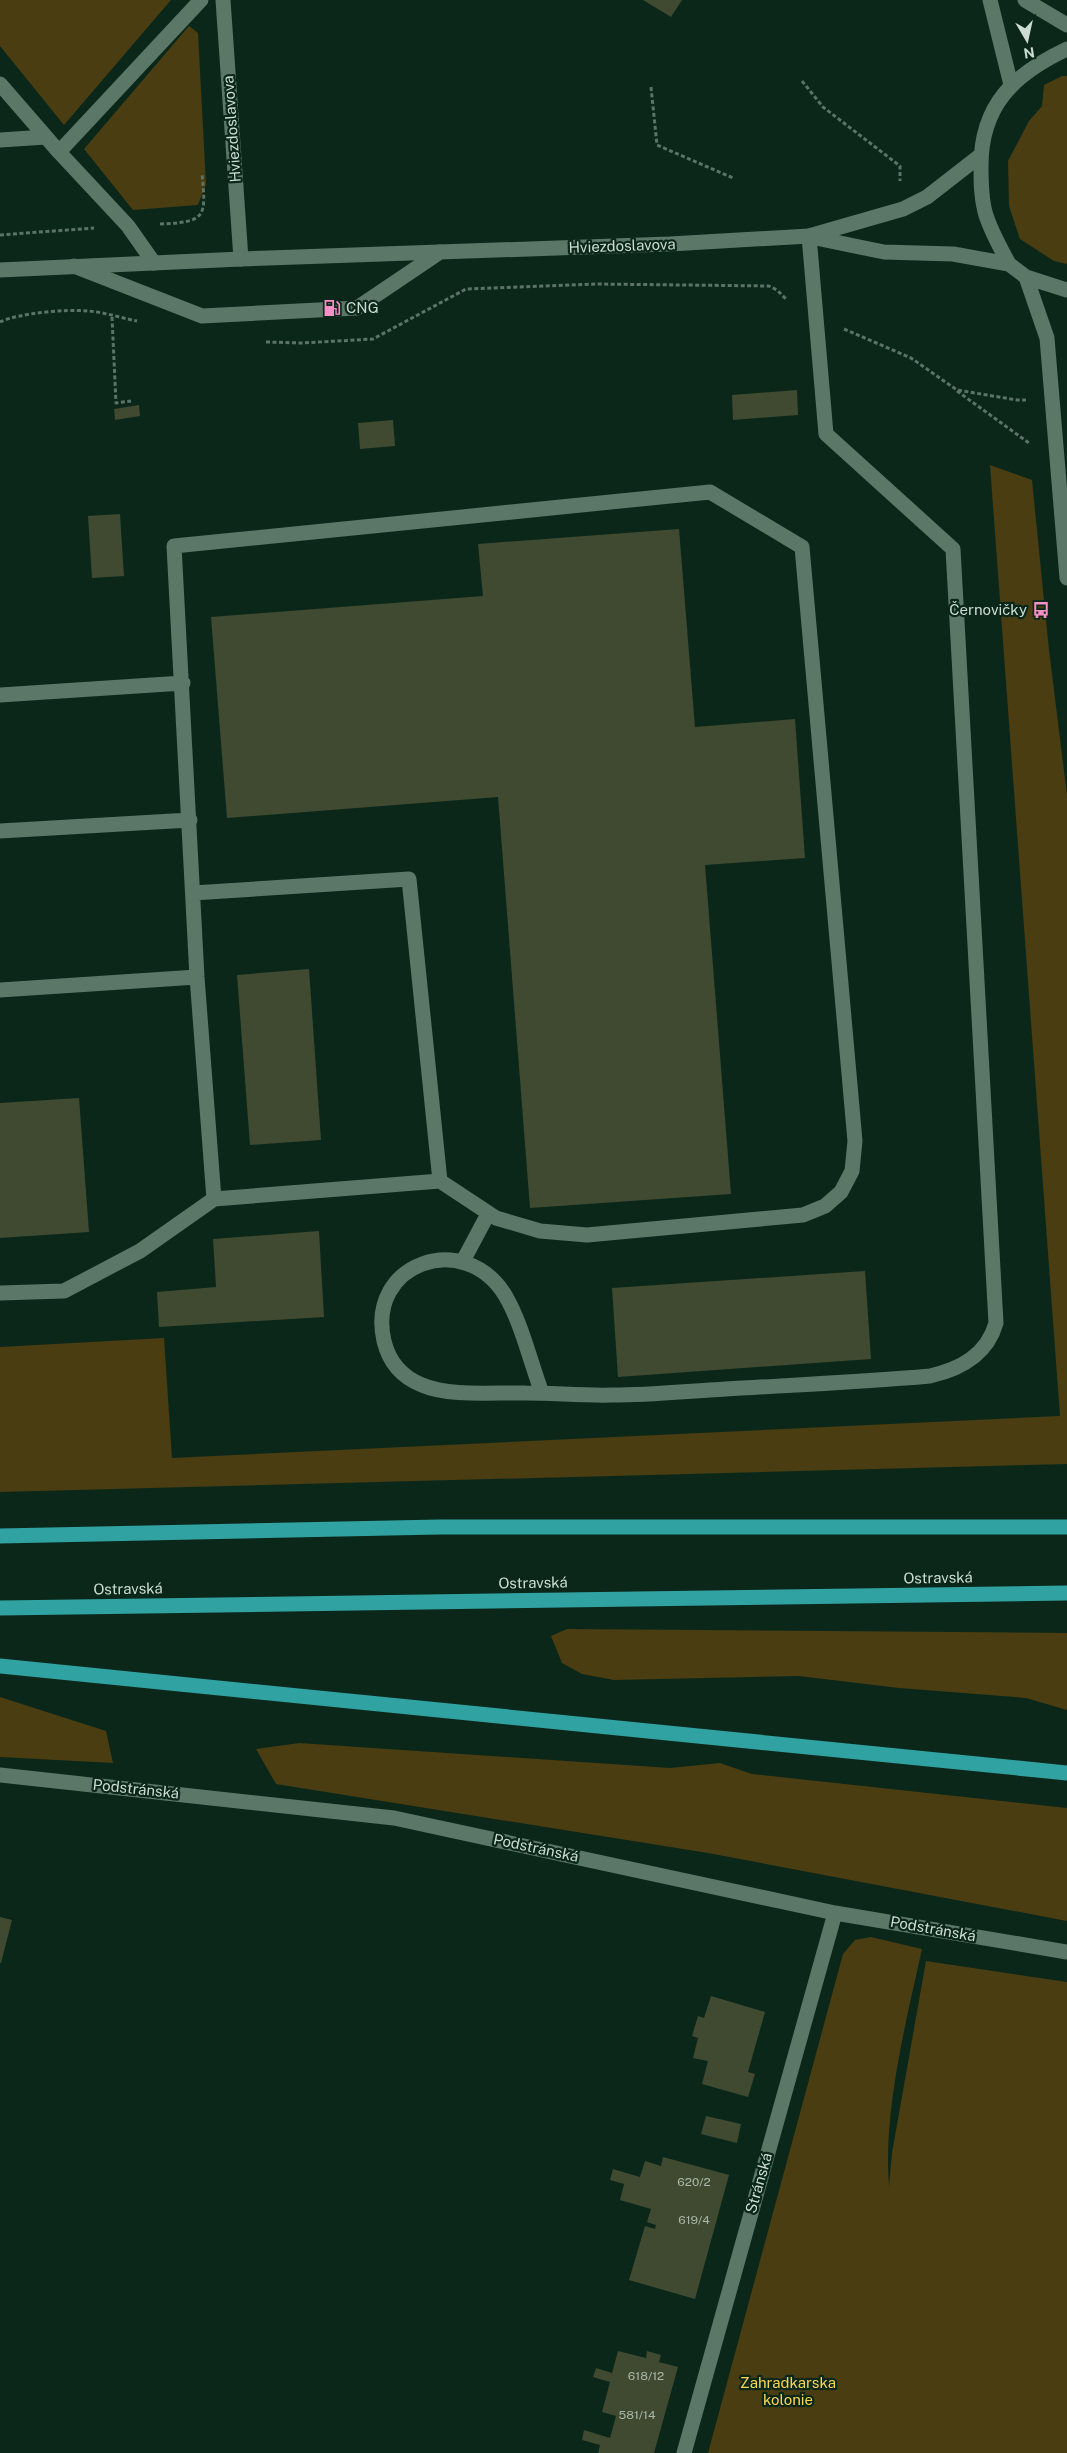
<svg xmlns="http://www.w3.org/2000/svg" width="1067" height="2453" font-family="'Public Sans',sans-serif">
  <rect width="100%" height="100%" fill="#0b271a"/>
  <path fill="#4a3d11" d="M0,0H171L64,125L0,46Z
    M189,26L198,33L206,184L198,205L133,210L84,149Z
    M1062,76H1067V264L1054,261L1020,239L1009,206L1008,161L1029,121L1042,106L1044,85Z
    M990,465L1032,480L1049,650L1067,795V1464L0,1492V1347L164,1338L172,1458L1060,1416Z
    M567,1629L1067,1633V1710L1026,1698L899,1688L799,1676L614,1680L582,1674L562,1663L551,1636Z
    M0,1697L106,1731L113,1763L0,1757Z
    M299,1743L670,1768L720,1763L752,1774L1067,1808V1921L708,1853L276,1784L256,1749Z
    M871,1937L922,1949C906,2022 883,2111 889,2186L892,2153L926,1961L1067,1982V2453H708L843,1954L855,1940Z"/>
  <path fill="#404a31" d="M643,0H682L671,17Z
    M797,390L798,415L733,420L732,395Z
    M139,405L140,416L115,420L114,409Z
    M393,420L395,446L360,449L358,423Z
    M120,514L124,576L92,578L88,516Z
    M679,529L695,727L795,719L805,858L705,865L731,1194L530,1208L498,797L227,818L211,617L483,596L478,544Z
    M309,969L321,1140L250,1145L237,975Z
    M79,1098L89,1232L0,1238V1103Z
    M319,1231L324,1317L159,1327L157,1292L216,1287L213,1239Z
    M865,1271L871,1359L618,1377L612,1288Z
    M0,1917L12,1920L1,1963H0Z
    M711,1996L765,2012L748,2072L755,2074L748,2097L702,2084L708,2061L693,2058L698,2038L692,2036L698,2016L704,2018Z
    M706,2116L741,2124L737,2143L701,2134Z
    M663,2157L729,2175L695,2299L629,2280L645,2226L655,2229L656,2225L647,2222L651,2209L620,2200L624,2184L610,2180L613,2169L640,2177L645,2161L661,2166Z
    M618,2351L646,2358L647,2351L661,2355L659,2362L678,2367L654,2453H598L600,2445L582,2440L584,2430L610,2438L616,2416L602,2412L610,2382L593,2377L596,2368L612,2373Z"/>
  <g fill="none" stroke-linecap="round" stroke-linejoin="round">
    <path stroke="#5c7368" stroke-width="3" stroke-dasharray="4 2.5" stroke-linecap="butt" d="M802,81L823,107L900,166V181
      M651,87L657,145L733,178
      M160,224C207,222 206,217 202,173
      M0,235L94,228
      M112,317L116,403L131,401
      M0,322C19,313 66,309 88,311C104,312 121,318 137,321
      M844,329L911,358L957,390L1017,400H1026
      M266,342L302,343L373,339L466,289L596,284L769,286L777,290L787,300
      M957,391L1029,443"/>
    <path stroke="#5a7767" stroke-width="15" d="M0,84L59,152L128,226L154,263
      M0,140L46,137
      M59,152L201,0
      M74,266L202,316L357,308L440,252
      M0,695L183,683
      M0,831L190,820
      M193,893L409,879L440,1181
      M0,990L197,977
      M463,1261L488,1214
      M0,1293L64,1291L140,1251L214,1199L440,1181L496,1218L540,1231L587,1235L803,1215L825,1206L841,1192L852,1171L855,1141L802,547L710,492L174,546L197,977L214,1199
      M542,1393C530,1361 522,1324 505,1295C464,1229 366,1263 384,1341C389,1362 402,1377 422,1385C450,1397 495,1392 526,1393C555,1393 584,1396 613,1395C650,1395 688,1391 726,1389C794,1385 862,1382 930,1376C961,1369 987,1355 996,1323L953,549L826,434L809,236"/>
    <path stroke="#5a7767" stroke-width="15" d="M223,0L241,259
      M0,1775L394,1818L835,1913L1067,1952
      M684,2453L835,1913"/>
    <path stroke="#5a7767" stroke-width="15" d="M990,0L1011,85
      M1025,0L1067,25
      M811,237L884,252L953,254L1009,264L1026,277L1067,290
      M1009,264C1000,247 990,230 985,212C981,197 981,182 981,166C981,105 1014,74 1067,49
      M0,270L241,259L670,244L809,236L903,209L927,197L981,155
      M1026,277L1047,338L1067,578"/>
    <path stroke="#31a2a2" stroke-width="15" d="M0,1536L440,1527H1067
      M0,1608L1067,1593
      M0,1666L1067,1773"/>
  </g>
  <defs>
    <g id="fuel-bare" transform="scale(1.35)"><path d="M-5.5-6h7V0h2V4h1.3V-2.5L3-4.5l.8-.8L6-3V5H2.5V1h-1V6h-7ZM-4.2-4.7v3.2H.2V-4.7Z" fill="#fa8fc6" stroke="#0b271a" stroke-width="2.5" paint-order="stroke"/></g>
    <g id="bus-bare" transform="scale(1.35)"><path d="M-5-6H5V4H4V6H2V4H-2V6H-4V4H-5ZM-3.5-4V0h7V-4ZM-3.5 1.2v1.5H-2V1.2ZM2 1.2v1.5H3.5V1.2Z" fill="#fa8fc6" stroke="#0b271a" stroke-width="2.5" paint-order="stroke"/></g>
  </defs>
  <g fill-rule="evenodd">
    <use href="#fuel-bare" x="332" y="308"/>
    <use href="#bus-bare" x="1041" y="610"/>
  </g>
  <g text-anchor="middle" stroke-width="4.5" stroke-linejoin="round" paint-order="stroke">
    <g font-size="12" fill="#a9b8aa">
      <text x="694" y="2186">620/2</text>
      <text x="694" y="2224">619/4</text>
      <text x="646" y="2380">618/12</text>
      <text x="637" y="2419">581/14</text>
    </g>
    <g font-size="15" fill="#ccdcd3" stroke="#0b271a">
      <text transform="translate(232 129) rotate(-94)" y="5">Hviezdoslavova</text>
      <text transform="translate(622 246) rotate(-2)" y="5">Hviezdoslavova</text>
      <text transform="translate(938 1578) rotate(-1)" y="5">Ostravská</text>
      <text transform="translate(533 1583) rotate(-1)" y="5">Ostravská</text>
      <text transform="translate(128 1589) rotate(-1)" y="5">Ostravská</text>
      <text transform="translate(136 1789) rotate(6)" y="5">Podstránská</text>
      <text transform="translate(536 1848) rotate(12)" y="5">Podstránská</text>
      <text transform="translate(933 1929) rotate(10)" y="5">Podstránská</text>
      <text transform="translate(759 2183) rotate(-74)" y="5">Stránská</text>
    </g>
    <g font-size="15" fill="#ccdcd3" stroke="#0b271a" text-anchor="start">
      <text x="346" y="313">CNG</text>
      <text x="1027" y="615" text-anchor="end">Černovičky</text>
    </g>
    <g font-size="15" fill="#fcd450" stroke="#0b271a">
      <text x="788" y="2388">Zahradkarska<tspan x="788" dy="17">kolonie</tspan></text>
    </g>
  </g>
  <g transform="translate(1027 40) rotate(171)" stroke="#0b271a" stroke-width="4" paint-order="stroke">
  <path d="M0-4L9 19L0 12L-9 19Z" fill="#ccdcd3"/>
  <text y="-8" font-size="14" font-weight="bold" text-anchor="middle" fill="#ccdcd3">N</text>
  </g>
</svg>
